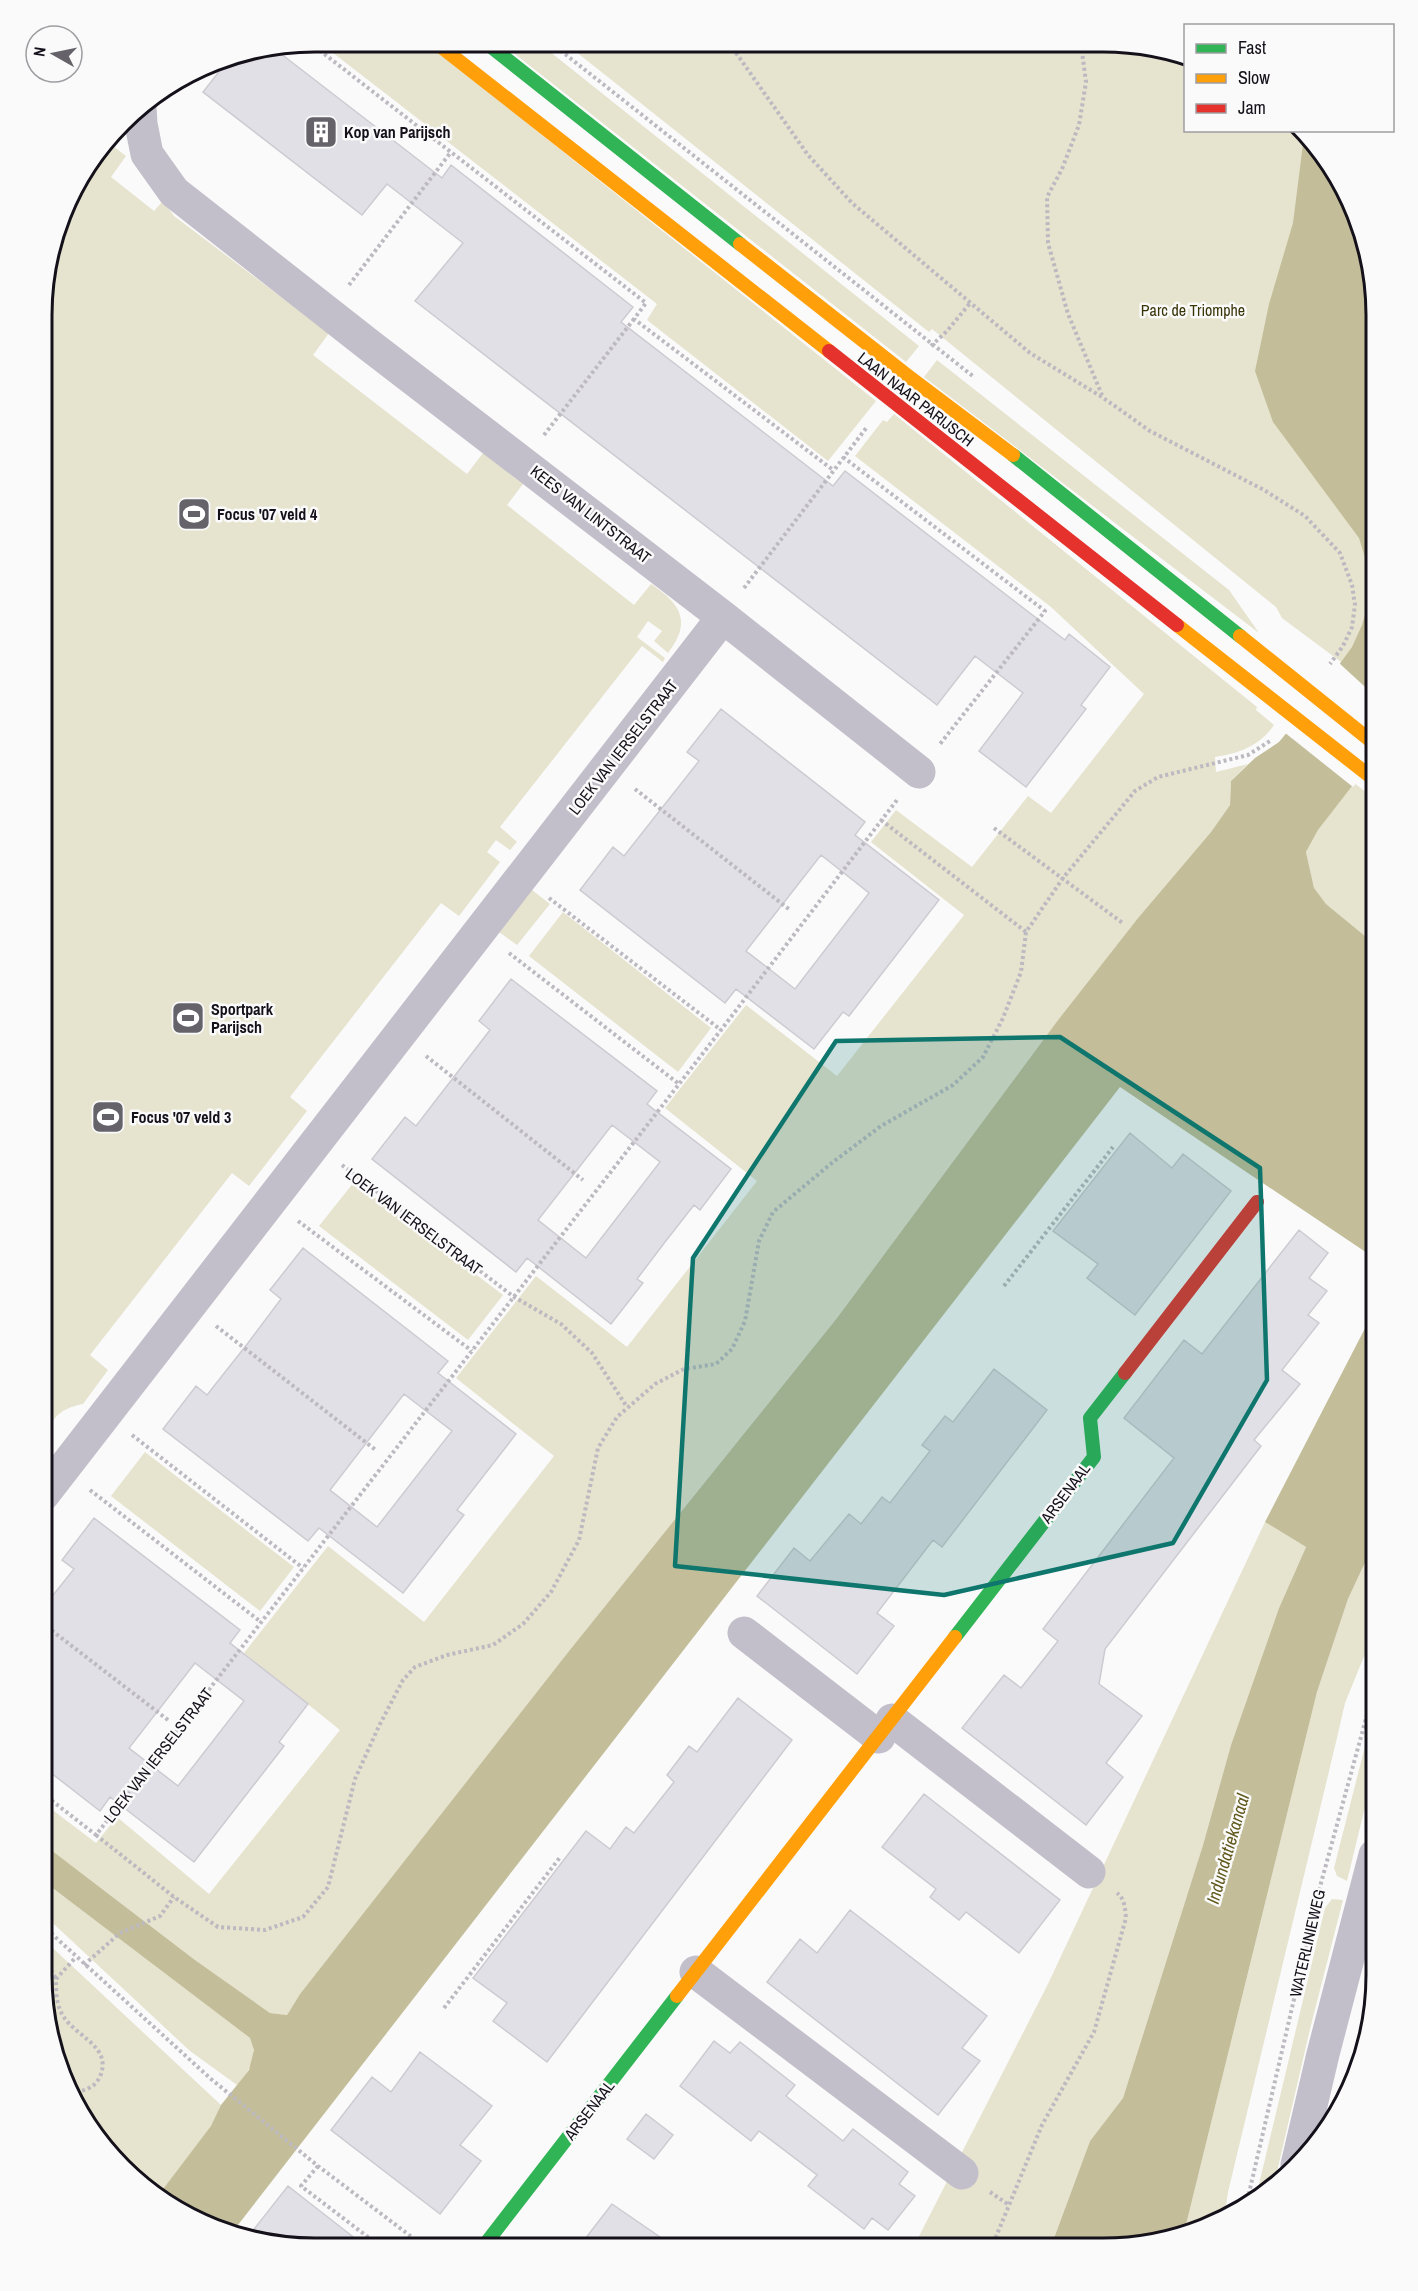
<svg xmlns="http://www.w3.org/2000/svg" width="1418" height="2291" font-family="'Archivo Narrow',sans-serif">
  <rect width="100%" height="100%" fill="#fafafa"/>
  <path fill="#e6e3ce" d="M319,42H425L876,401L828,461L647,320L657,304Z
    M501,43H539L919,346L906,362Z
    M565,43L1139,44L1185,57L1186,130L1301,131L1320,149L1355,211L1376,315V688L1282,618L1276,607L932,329L929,332Z
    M109,143L126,156L111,177L154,211L163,201L174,216L329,333L313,355L467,474L483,453L523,484L507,505L634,605L651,584C681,604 692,622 668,653L654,641L662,631L648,621L637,637L665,658L663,662L642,646L500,827L517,842L510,850L496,840L487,852L500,862L459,916L441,903L290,1097L307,1111L249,1186L232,1173L90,1355L108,1370L83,1404C67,1407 52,1414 49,1432C48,1441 49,1446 43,1454L44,280L70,194Z
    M937,360L1229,590L1259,633L924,377Z
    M894,414L1257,707L1256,710L1274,725C1259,746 1240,753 1215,757L1216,772L1248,764L1231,781L1230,805L1211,832L1138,918L1058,1020L837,1318L569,1651L300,1994L287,2015L270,2013L195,1960L42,1843V1802L96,1843L117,1817L209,1894L340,1730L244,1653L328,1546L424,1622L554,1456L456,1378L536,1276L627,1347L757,1181L665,1108L746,1005L837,1076L964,915L871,842L896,810L972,867L1028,796L1051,813L1144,694L1051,607L855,456L883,420L887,422Z
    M1353,782L1376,800V945L1326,904L1314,889L1306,852L1318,830Z
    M532,890L550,904L517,945L499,932Z
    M563,912L711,1028L678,1072L529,956Z
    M354,1182L503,1295L468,1340L319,1226Z
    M145,1452L294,1567L260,1611L111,1496Z
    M1265,1522L1306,1547L1279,1608L1231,1745L1203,1845L1123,2098L1090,2141L1050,2249L913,2248L1047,1986Z
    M1376,1539V1627L1345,1703L1336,1742L1228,2192L1224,2219L1207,2228L1184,2233L1317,1692L1348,1599Z
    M1375,1707V1766L1347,1881L1337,1876L1334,1868Z
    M42,1880L250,2038C260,2056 249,2071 237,2085L190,2051L42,1913Z
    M1332,1899L1343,1900L1310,2029L1273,2189L1255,2201L1325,1908Z
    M42,1938L221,2105L212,2126L157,2197L149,2193L98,2142L63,2080L42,1976Z"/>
  <path fill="#c3be99" d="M1310,139L1320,149L1355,211L1376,315V755L1318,830L1306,852L1314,888L1326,904L1376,945V1259L1120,1087L231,2234L211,2228L157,2197L211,2126L221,2105L249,2070L254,2050L250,2038L42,1880V1843L195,1960L270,2013L287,2015L300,1994L569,1651L837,1318L1058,1020L1138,918L1211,832L1230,805L1231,781L1255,758L1279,742L1308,707L1352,647L1362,625L1370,597L1368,567L1359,538L1273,422L1255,371L1269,304L1293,223L1303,144Z
    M1376,1307V1539L1348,1599L1317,1692L1184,2233L1103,2249H1050L1090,2141L1123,2098L1203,1845L1231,1745L1279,1608L1306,1547L1265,1522Z"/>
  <path fill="#fafafa" d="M1338,662L1376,697V760L1353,787L1284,732Z"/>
  <path fill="#e2e0e7" stroke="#cdcbd1" stroke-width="1.5" fill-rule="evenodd" d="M276,50L442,178L451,165L633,307L621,322L833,486L845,471L1065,640L1069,634L1110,667L1081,705L1086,709L1026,787L979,751L1023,693L975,656L937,705L415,301L463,243L387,184L362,215L203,92L229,59Z
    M721,709L865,822L855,835L939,900L849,1016L843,1012L814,1049L736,989L725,1003L580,890L613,847L624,856L699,761L687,752ZM821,855L869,893L795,989L746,951Z
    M511,979L657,1091L647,1104L731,1169L700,1210L694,1205L665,1242L637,1279L643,1283L611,1324L527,1258L516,1272L372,1159L405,1117L416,1126L490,1030L479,1021ZM612,1125L660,1162L586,1258L538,1220Z
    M1130,1133L1172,1168L1183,1154L1231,1191L1135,1315L1087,1278L1098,1264L1053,1231Z
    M1299,1230L1328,1253L1309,1278L1327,1291L1308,1315L1319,1323L1282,1370L1300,1384L1254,1440L1261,1446L1105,1649L1099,1684L1142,1716L1106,1763L1123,1777L1086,1825L962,1728L1004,1675L1021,1688L1058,1641L1043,1629L1174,1458L1124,1418L1184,1340L1202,1354Z
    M303,1248L448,1361L438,1373L516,1434L457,1510L464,1515L403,1593L319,1528L308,1541L163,1429L196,1386L207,1395L248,1343L281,1299L270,1290ZM404,1394L452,1431L377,1527L330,1490Z
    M994,1369L1047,1410L942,1547L933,1540L877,1613L894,1626L857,1674L757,1596L794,1548L810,1561L849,1514L861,1524L882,1497L890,1503L930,1451L922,1445L945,1416L953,1422Z
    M94,1518L240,1630L230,1643L308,1704L279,1742L284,1746L194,1862L110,1797L100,1811L42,1766V1609L74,1569L62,1560ZM195,1663L244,1701L178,1786L129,1748Z
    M738,1698L792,1740L547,2062L493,2021L507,2003L473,1978L586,1831L610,1849L626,1827L634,1833L674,1782L667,1775L689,1746L697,1752Z
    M924,1794L1060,1900L1019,1953L966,1912L959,1920L930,1897L936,1889L882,1847Z
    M850,1910L987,2016L962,2048L980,2061L938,2115L767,1982L800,1939L817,1953Z
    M714,2041L730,2053L740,2042L795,2085L786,2096L843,2141L853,2129L908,2172L899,2184L915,2196L888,2230L872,2218L864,2229L808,2186L817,2175L759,2131L751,2141L680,2086Z
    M420,2052L492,2106L460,2145L481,2161L440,2214L331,2130L372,2077L391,2092Z
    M646,2114L673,2135L654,2159L627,2139Z
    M288,2186L311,2204L366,2247H280L247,2238Z
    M612,2204L676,2248H578Z"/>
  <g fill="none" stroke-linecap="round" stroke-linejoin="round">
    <path stroke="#bcb9c1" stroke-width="4" stroke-dasharray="3 3" stroke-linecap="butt" d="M310,43L646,303L634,319L833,470
      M551,43L974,377
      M714,43L731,49
      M729,43L808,155L852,203L1030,353L1102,397L1150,431L1264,490L1305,516L1340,553L1352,585L1355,605L1352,627L1343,646L1330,664
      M1081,44L1086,82L1079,125L1062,169L1047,197L1048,243L1068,314L1102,395
      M349,285L451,152
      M931,346L947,331L971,302
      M544,435L634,319
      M843,457L1045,611L940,744
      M744,588L867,427
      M635,789L790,910
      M881,820L1026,932L1063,878L1135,791L1158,777L1248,755L1270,741
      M994,828L1124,924
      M549,898L721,1030
      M509,953L679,1084
      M426,1056L583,1180
      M342,1165L514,1297L561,1324L592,1353L627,1407
      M298,1221L472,1351
      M1004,1286L1113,1147
      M216,1326L377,1451
      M132,1435L303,1568
      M90,1490L261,1622
      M42,1623L168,1720
      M42,1793L96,1835L721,1030L897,800
      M96,1835L174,1897L218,1927L265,1930L303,1917L328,1887L355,1779L379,1726L403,1680L415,1667L447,1655L493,1645L523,1624L551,1592L579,1540L598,1448L617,1417L655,1384L684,1369L716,1364L732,1349L745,1321L759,1241L773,1212L833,1162L881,1126L953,1085L983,1057L1003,1018L1021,972L1026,932
      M42,1925L211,2079L318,2166L425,2247
      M42,1962L51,1970L56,1979
      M84,1965L120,1933L160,1916L174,1897
      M444,2008L561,1856
      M71,2095C77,2092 83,2091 89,2088C94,2086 99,2080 101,2074C111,2044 72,2036 61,2012C56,2002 56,1990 56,1979L76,1957
      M318,2166L301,2186L381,2247
      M990,2192L1009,2205
      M1246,2206L1321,1883L1376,1682
      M991,2249L1042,2125L1094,2032L1126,1918C1125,1909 1125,1899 1117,1893"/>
    <path stroke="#c2beca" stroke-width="33" d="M140,107L141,124L147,154L174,192L369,345L723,617L919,772
      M43,1495L723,617
      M744,1633L879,1737
      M892,1720L1089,1872
      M696,1972L962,2173
      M1297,2165L1323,2054L1375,1855"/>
    <path stroke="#30b455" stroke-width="14" d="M485,42L740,244
      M1013,455L1240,636
      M955,1637L1094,1457L1090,1418L1125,1373
      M483,2247L677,1996"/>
    <path stroke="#ff9f0a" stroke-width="14" d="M435,42L829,351
      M740,244L908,376L1013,455
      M1177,625L1376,781
      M1240,636L1376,745
      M677,1996L955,1637"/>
    <path stroke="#e5322d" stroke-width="14" d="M829,351L1177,625
      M1125,1373L1257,1202"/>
  </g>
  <path fill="#0f766e" fill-opacity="0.2" stroke="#0f766e" stroke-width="4.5" stroke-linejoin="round" d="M1060,1037L1260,1168L1267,1380L1173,1543L944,1595L675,1566L693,1258L836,1041Z"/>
  <defs>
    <g id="building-square" transform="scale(1.725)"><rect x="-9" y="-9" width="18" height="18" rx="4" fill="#656369" stroke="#fafafa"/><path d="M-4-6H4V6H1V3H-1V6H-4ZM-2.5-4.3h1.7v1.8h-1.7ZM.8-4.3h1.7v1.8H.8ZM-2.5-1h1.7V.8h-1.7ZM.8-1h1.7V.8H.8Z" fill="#fff"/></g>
    <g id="stadium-square" transform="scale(1.725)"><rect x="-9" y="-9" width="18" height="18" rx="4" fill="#656369" stroke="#fafafa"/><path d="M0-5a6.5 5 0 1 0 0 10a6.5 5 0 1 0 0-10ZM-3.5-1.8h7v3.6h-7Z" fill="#fff"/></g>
  </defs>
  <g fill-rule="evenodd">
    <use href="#building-square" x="321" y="132"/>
    <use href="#stadium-square" x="194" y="514"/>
    <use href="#stadium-square" x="188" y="1018"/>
    <use href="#stadium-square" x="108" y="1117"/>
  </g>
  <g text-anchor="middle" stroke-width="5" stroke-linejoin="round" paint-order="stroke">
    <g font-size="16" font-weight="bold" fill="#15111b" stroke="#fafafa" text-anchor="start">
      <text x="344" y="138">Kop van Parijsch</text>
      <text x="217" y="520">Focus '07 veld 4</text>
      <text x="211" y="1015">Sportpark<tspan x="211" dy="18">Parijsch</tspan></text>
      <text x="131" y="1123">Focus '07 veld 3</text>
    </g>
    <g font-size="16" fill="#3a3509" stroke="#fafafa">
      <text x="1193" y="316">Parc de Triomphe</text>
    </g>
    <g font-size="16" fill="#15111b" stroke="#fafafa">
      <text transform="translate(916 399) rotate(38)" y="6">LAAN NAAR PARIJSCH</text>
      <text transform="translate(591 514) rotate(38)" y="6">KEES VAN LINTSTRAAT</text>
      <text transform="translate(623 747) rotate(-52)" y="6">LOEK VAN IERSELSTRAAT</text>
      <text transform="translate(414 1221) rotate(37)" y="6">LOEK VAN IERSELSTRAAT</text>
      <text transform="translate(1065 1493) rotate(-53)" y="6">ARSENAAL</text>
      <text transform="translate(158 1755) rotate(-52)" y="6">LOEK VAN IERSELSTRAAT</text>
      <text transform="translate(1307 1943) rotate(-77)" y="6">WATERLINIEWEG</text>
      <text transform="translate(589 2110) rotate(-52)" y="6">ARSENAAL</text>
    </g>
    <g font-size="18" font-style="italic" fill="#60581b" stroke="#fafafa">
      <text transform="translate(1228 1849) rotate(-74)" y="6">Indundatiekanaal</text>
    </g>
  </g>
  <path d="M0 0H1418V2291H0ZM315 52H1103A263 263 0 0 1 1366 315V1975A263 263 0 0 1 1103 2238H315A263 263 0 0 1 52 1975V315A263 263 0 0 1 315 52Z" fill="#fafafa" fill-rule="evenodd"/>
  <path fill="none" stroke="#15111b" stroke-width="3" d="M315 52H1103A263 263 0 0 1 1366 315V1975A263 263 0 0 1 1103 2238H315A263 263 0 0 1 52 1975V315A263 263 0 0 1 315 52Z"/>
  <rect x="1184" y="24" width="210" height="108" fill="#fafafa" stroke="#9e9da1" stroke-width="1.5"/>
  <rect x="1196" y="44" width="30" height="9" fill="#30b455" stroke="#9e9da1" stroke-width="1.5"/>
  <text x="1238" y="54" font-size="18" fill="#15111b">Fast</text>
  <rect x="1196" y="74" width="30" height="9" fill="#ff9f0a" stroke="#9e9da1" stroke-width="1.5"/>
  <text x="1238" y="84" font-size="18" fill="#15111b">Slow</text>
  <rect x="1196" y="104" width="30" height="9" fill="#e5322d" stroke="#9e9da1" stroke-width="1.5"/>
  <text x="1238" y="114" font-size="18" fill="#15111b">Jam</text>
  <g transform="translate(54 54) rotate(279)"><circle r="28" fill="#fafafa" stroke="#9e9da1" stroke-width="1.5"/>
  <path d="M0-4.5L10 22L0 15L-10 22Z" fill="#656369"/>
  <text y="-9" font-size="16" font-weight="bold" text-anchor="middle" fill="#15111b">N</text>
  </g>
</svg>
